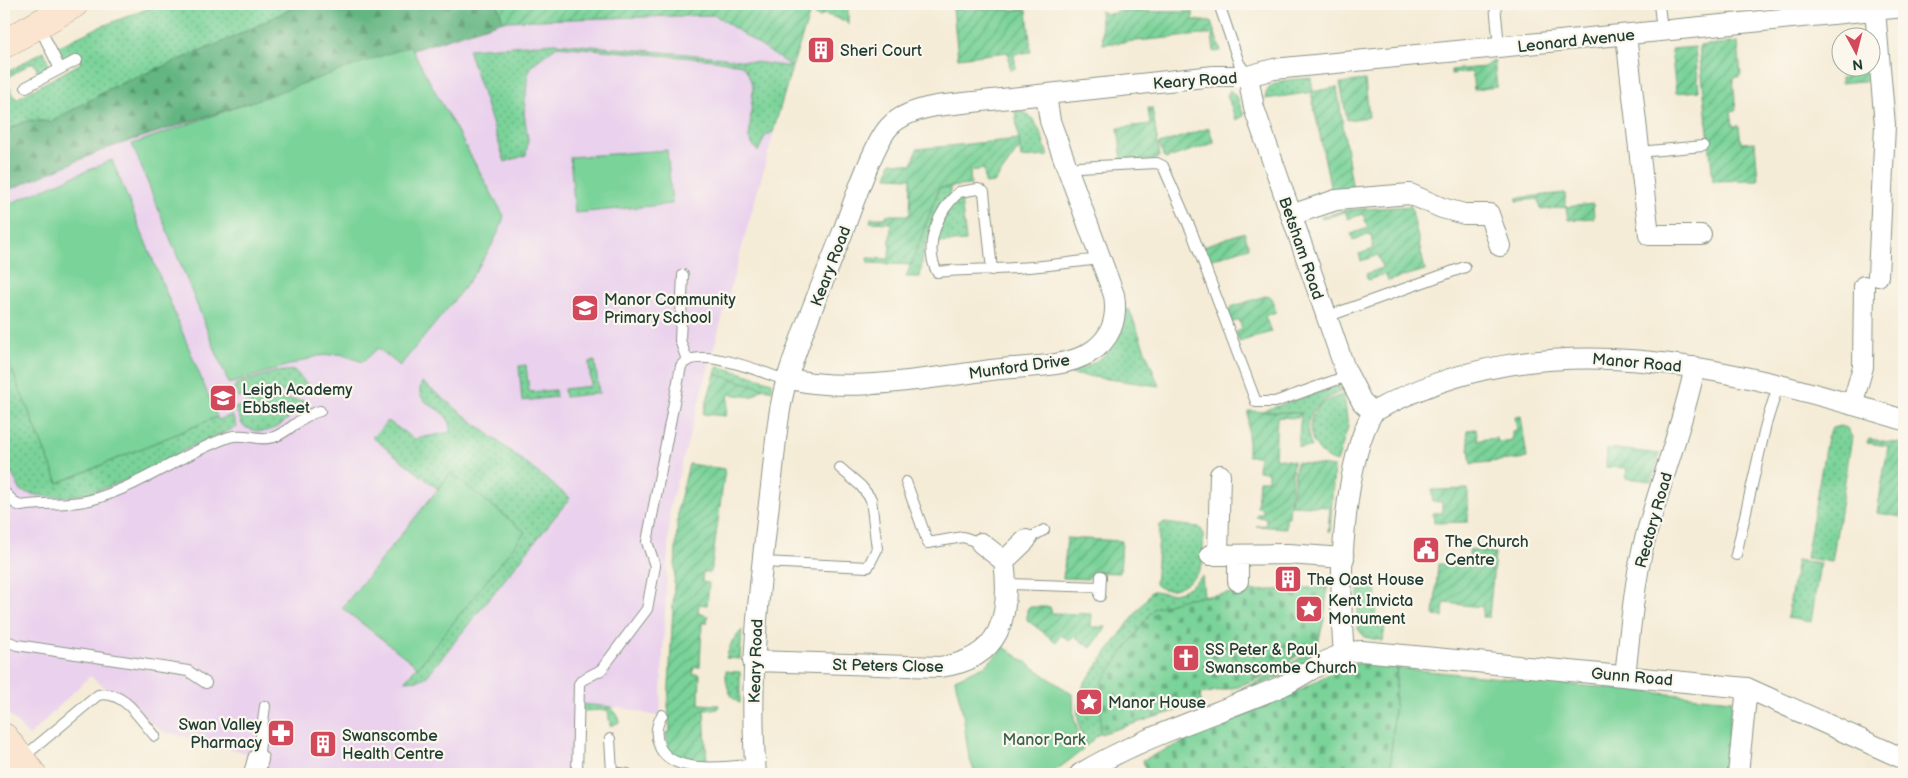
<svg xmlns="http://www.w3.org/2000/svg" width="1908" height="778" font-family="'Balsamiq Sans',sans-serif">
  <defs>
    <pattern id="grass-dots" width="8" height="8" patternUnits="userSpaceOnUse" patternTransform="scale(1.25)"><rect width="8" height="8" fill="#7ad399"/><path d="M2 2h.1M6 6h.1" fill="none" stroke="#63ac7e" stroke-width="1.8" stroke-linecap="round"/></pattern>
    <pattern id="forest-firs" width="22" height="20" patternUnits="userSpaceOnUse" patternTransform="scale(1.25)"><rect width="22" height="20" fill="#63b581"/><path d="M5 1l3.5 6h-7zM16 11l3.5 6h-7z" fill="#51946a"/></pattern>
    <pattern id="cemetery-stones" width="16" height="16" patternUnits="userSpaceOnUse" patternTransform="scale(1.25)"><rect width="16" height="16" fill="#7ad399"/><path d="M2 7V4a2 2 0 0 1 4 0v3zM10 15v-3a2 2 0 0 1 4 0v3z" fill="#63ac7e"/></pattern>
    <pattern id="garden-furrows" width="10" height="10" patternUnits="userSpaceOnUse" patternTransform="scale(1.25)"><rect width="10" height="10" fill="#7ad399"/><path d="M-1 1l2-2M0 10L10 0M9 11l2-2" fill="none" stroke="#63ac7e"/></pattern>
  </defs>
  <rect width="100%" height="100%" fill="#fbf7ec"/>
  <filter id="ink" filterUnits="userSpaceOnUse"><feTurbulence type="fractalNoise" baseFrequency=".02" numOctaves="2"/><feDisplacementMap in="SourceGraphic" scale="10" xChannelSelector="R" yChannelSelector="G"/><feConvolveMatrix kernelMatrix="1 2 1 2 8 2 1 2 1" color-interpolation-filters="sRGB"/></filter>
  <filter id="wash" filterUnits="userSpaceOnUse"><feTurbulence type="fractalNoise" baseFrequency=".0096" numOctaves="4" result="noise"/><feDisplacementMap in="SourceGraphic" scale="20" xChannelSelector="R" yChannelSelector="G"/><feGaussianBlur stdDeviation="1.12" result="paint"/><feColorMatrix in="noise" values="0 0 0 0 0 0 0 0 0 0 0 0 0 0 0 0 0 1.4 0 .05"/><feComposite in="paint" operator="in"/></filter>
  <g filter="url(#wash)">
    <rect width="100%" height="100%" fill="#f5ecd7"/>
    <path fill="#ead1ed" d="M715,15L792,67L670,506L660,717L623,708L582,704L568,774H367V770L265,774L247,753L162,731L90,676L29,736L4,709V192L108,148L442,37L503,21Z"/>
    <path fill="url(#grass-dots)" stroke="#4c8866" d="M160,4H301L230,39L113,87L51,122L35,120L4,131V74L44,51L49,65L46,71L39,73L33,62L5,79L16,99L81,63L76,54C68,59 57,60 57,47L97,28Z
      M817,4L848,5V25L846,21L823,14L821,17L814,15Z
      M556,43L709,56L792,67L773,132L765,136L758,152L749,139L753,87L747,71L742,65L715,60L557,46L532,65L528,74L524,113L528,139L526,155L505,162L468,49Z
      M1311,78L1313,92L1265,99C1267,77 1294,80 1311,78Z
      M1230,90L1237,97L1244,116L1236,120L1227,95Z
      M1015,110C1037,111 1042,138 1048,156L1021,158Z
      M950,187V193L942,206L924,247L920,277H906L939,188Z
      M961,199L966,241L938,243C936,228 947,206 961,199Z
      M1129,309L1159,386L1071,374V372C1102,364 1123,343 1126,310Z
      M4,350L58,483L217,417L218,420L232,415L237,427C223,434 206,439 191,447C139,474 81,511 21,491L4,459Z
      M595,361L599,393L565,397L564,389L591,386L589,362Z
      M526,365L529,392L555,390L556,397L522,401L519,366Z
      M718,366L772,382V391L715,374Z
      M294,370L313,390L310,394C284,391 263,389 238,398L234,387L236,384L275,372Z
      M422,382L570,498L427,676L419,680L405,681L525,532L451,473L438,489L372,437L388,421L414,439L451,432C452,403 410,409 422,382Z
      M1339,386L1342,391C1316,403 1299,416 1312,447H1298L1301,413L1259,412Z
      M1344,394L1348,427L1337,462C1314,456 1300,425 1319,406C1326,400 1335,398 1344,394Z
      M276,398L307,401V406C282,418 275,442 243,426L235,408L251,402Z
      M1840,426L1847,428L1852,437L1832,562L1806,558L1827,437L1832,428Z
      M1164,523L1199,527C1204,531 1203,535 1203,541C1203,549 1204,557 1202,565C1196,581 1169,599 1155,584L1160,525Z
      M1797,560L1820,563L1811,622L1787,618Z
      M1202,576L1204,596L1327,587L1324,619L1318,642C1304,645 1291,661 1279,668C1254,683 1228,689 1200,694L1201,703L1099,734L1086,746C1076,726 1074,700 1086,681L1152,591C1156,591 1160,592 1165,593C1180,595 1192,586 1202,576Z
      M1358,581L1371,583L1377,589L1375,623L1385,625L1383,641L1365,637L1358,629Z
      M742,630L740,659L726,658L732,641Z
      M1318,646C1309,671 1255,687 1231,694L1278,672Z
      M726,671L740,672V703C729,700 725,681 726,671Z
      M582,704L612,707L620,722L610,726L608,710L581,711Z"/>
    <path fill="url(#forest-firs)" stroke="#41795a" d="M301,4H498L503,21L108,148L4,192V131L29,120L51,122L113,87L230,39Z"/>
    <path fill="url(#cemetery-stones)" stroke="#4c8866" d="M1327,587L1324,619L1318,642L1279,668L1259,677L1238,687L1200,694L1201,703L1100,734L1102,682L1154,608L1189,598L1252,591Z
      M1360,663L1397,668L1390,774H1146L1143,760L1294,693L1340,668Z"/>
    <path fill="#7ad399" stroke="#4c8866" d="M410,46L504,216C492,262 431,327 400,366L378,348L363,362L340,354L318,356L229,384L132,144Z
      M667,150L672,204L575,213L570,157Z
      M112,160L217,417L58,483L4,351V206Z
      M451,473L525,532L418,667L342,608Z
      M1004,647L1073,695L1074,718L1083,750L1051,774H976C968,760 967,745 965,729C964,713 958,696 955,679L986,665Z
      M1397,668L1732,700L1724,774H1390Z"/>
    <path fill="url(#garden-furrows)" stroke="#4c8866" d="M498,4H813L792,67L715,15L503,21Z
      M953,9L1027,10L1031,52L1014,54L1016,68L1010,70L1008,52L958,58Z
      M1100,11L1107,14L1116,13V11L1193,12V20L1211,22L1221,51L1214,52L1212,34L1103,44Z
      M1738,42L1741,76L1733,78L1736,110L1731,111L1733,126H1739L1741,143L1755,142L1758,180L1713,181L1699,46Z
      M1695,47L1699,91L1676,93L1671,49Z
      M1838,50H1840V68H1870L1873,80L1841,83V78L1846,77L1845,71L1840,72Z
      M1494,60L1497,87L1474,90L1472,72L1451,74V70L1484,67Z
      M1365,80L1369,117L1347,120L1340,83Z
      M1337,87L1353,191L1328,195L1331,190L1311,92Z
      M1148,108H1152L1160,157L1154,160L1122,161L1118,128L1150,124Z
      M1209,128L1214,143L1165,159L1159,144Z
      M1019,139L1020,147L994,183L985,184L984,169L970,171L971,185L939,188L911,265L868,263V258L889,259L891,223L870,222L871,218H886V215H910L911,178L887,177L891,162L912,164L917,149Z
      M1565,193L1566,207L1593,204L1594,218L1568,220L1566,207L1541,210L1539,199L1517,201V198Z
      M1411,206L1425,270L1388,281L1385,274L1368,280L1366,274L1382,268L1378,255L1361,261L1359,254L1373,249L1371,234L1353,240L1351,234L1368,228L1363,214L1348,219L1345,212L1322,219L1321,217L1346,210Z
      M1244,232L1249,247L1206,261L1201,247Z
      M1265,296L1271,297L1276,312L1265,316L1271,332L1239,342L1236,332L1242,329L1239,320L1231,323L1228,311L1231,307Z
      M715,374L763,388L752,397L729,394L726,416L703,414Z
      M1248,411L1301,413L1298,418L1277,417L1275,458L1293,461L1289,517H1286V528L1256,526L1266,525V518L1256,517L1257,514H1262V508L1257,507L1259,480H1268V472L1258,471L1259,456H1248Z
      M1521,416L1527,458L1471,464L1467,430L1476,429L1478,440L1497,438L1498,442L1512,440V432L1517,431L1515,417Z
      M1869,439L1904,444V509L1902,517L1877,513L1888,446L1867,443Z
      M1607,448L1660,454L1651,481L1626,478L1627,468L1606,467Z
      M1296,462L1334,467L1330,532H1328L1330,507L1291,505Z
      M689,464L725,469L711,572H703L702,582L709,583L707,605L699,604L698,613L708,616L707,623H702L700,667H694L693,674H700L699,704L719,705L718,709L704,710L707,763L678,759L668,749L666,733L670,731L668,705L678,508Z
      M1468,489V522L1434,523L1433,513H1442V502H1433L1432,490Z
      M1067,538L1122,541L1120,573L1094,572L1088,579L1063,578Z
      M1469,549L1495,553L1489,617H1482L1483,607L1444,603L1443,617L1434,616L1438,564H1469Z
      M1029,607H1050L1052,613L1092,614L1091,627H1106L1105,629L1091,648L1074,636L1070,641L1061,635L1056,642L1027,620V610Z"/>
  </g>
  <g filter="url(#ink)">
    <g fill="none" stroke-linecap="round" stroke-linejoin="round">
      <g stroke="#8a9486" stroke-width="12">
        <path id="lane" d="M1219,4L1239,63L1248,76
          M1495,4L1499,47
          M1659,4L1662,31
          M39,26L60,69
          M26,87L77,60
          M1639,152L1703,146
          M1067,171L1078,167L1157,163L1163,166L1191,230L1256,402H1275L1347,376
          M992,270L984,192L978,189L959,192C938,211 923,245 937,272C963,269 988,270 1014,268C1040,267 1066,263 1091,260L1101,256
          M683,275L680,340L687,360
          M1326,317L1465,267
          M906,482L928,543L963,537L981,543
          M4,492L16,504L21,506C44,502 67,506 90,500C140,487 181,454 229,437C245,432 259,442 274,437C291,431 301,415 320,411
          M1026,540L1044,530
          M1736,555L1766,424L1778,386
          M762,562L868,567L877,549L871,499L861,486L840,468
          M1007,584L1100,587
          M1100,596L1101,576
          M4,640L17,645L188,671L206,683
          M662,715C656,726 655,734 659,745C670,776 730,767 755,764
          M610,739L612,772L628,774
          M21,759L98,695C123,689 140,719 155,736
          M258,759L265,706
          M577,774L579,684L582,680L601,670L647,609L655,566L647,542L681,366C696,344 766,373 787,381"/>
      </g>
      <g stroke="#8a9486" stroke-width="22">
        <path id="street" d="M1875,10L1885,125L1878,276
          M1626,35L1649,235H1701
          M1248,76L1254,108L1345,369L1362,402L1373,412
          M1291,215L1336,200L1410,194L1442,208L1464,214H1489L1500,246
          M788,378C845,395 939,376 1000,369C1027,366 1064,368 1089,353C1111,340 1118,319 1114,295L1050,121L1046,95
          M1852,405L1863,367L1864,286
          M1373,412C1545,317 1728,367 1904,420
          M981,543L1004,561
          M1210,555L1288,554L1344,558
          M1218,555L1220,475
          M1238,555V581
          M1344,653C1338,591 1342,466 1373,412
          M753,661L939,667C1002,660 1011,615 1004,561L1026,540
          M1625,676C1630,634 1633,592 1642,551C1657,489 1682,430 1695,367
          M254,774L258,759
          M756,774C748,680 759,589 770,495C775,457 776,416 787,379C802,330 823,282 842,234C851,210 873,144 889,127C901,114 919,109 936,106L1214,76H1248L1274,69L1904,7
          M1080,774C1144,735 1215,715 1282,686C1308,674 1333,651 1362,651L1747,688L1904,759
          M1738,774L1747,688"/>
      </g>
      <g stroke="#8a9486" stroke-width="29">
        <path id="secondary" d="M4,44L74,4
          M4,737L32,774"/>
      </g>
      <use href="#lane" stroke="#fff" stroke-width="10"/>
      <use href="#street" stroke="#fff" stroke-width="20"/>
      <use href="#secondary" stroke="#fce5d0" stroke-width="28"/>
    </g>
  </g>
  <defs>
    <g id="building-square" transform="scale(1.4375)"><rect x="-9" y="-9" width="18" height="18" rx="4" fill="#d1495b" stroke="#fbf7ec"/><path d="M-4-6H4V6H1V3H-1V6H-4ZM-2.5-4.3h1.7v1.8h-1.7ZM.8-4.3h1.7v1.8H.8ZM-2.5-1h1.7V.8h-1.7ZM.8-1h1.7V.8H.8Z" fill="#fff"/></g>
    <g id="school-square" transform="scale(1.4375)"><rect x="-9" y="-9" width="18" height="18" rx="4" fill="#d1495b" stroke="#fbf7ec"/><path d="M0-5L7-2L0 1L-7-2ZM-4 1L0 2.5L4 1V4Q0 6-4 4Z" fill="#fff"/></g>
    <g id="civic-square" transform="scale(1.4375)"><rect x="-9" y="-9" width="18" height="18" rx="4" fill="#d1495b" stroke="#fbf7ec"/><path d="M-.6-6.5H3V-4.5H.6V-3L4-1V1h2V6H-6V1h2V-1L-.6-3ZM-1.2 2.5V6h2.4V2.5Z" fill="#fff"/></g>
    <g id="sight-square" transform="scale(1.4375)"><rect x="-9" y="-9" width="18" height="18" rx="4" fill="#d1495b" stroke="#fbf7ec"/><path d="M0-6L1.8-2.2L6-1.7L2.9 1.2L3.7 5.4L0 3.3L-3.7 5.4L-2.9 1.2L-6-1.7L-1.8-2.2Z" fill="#fff"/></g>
    <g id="church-square" transform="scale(1.4375)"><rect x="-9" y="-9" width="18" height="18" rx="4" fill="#d1495b" stroke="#fbf7ec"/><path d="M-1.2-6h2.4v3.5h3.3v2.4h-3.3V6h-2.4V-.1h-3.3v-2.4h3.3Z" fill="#fff"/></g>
    <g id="pharmacy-square" transform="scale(1.4375)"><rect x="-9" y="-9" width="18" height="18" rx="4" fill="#d1495b" stroke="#fbf7ec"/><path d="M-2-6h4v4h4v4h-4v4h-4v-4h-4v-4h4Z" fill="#fff"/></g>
  </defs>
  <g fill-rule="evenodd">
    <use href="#building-square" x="821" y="50"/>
    <use href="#school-square" x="585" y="308"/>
    <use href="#school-square" x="223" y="398"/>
    <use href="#civic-square" x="1426" y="550"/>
    <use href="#building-square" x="1288" y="579"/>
    <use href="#sight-square" x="1309" y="609"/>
    <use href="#church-square" x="1186" y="658"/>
    <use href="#sight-square" x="1089" y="702"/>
    <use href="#pharmacy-square" x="281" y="733"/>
    <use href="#building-square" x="323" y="744"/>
  </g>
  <g text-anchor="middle" stroke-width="4.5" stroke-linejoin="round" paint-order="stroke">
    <g font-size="16" fill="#1f3d34" stroke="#fbf7ec">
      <text transform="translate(1576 40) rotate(-6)" y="6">Leonard Avenue</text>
      <text transform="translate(1195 80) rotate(-4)" y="6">Keary Road</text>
      <text transform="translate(1302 248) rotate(71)" y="6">Betsham Road</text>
      <text transform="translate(830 266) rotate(-69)" y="6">Keary Road</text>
      <text transform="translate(1637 362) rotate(5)" y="6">Manor Road</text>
      <text transform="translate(1019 366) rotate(-8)" y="6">Munford Drive</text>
      <text transform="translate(1653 520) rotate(-74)" y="6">Rectory Road</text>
      <text transform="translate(755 661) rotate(-88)" y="6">Keary Road</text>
      <text transform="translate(888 665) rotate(1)" y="6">St Peters Close</text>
      <text transform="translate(1632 676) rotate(5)" y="6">Gunn Road</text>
    </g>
    <g font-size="16" fill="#1f3d34" stroke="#fbf7ec" text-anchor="start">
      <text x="840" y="56">Sheri Court</text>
      <text x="604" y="305">Manor Community<tspan x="604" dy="18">Primary School</tspan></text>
      <text x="242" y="395">Leigh Academy<tspan x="242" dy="18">Ebbsfleet</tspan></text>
      <text x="1445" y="547">The Church<tspan x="1445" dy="18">Centre</tspan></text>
      <text x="1307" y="585">The Oast House</text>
      <text x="1328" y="606">Kent Invicta<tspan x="1328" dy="18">Monument</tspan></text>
      <text x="1205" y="655">SS Peter &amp; Paul,<tspan x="1205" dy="18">Swanscombe Church</tspan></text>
      <text x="1108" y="708">Manor House</text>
      <text x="262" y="730" text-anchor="end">Swan Valley<tspan x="262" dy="18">Pharmacy</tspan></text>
      <text x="342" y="741">Swanscombe<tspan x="342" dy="18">Health Centre</tspan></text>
    </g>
    <g font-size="16" fill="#36624d" stroke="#fbf7ec">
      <text x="1044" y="745">Manor Park</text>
    </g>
  </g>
  <rect width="1908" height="778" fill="none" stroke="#fbf7ec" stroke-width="20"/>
  <g transform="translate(1856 52) rotate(173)"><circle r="24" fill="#fbf7ec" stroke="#a3ada2"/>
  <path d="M0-4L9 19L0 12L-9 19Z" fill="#d1495b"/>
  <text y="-8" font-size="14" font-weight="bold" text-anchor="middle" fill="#1f3d34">N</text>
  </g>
</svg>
